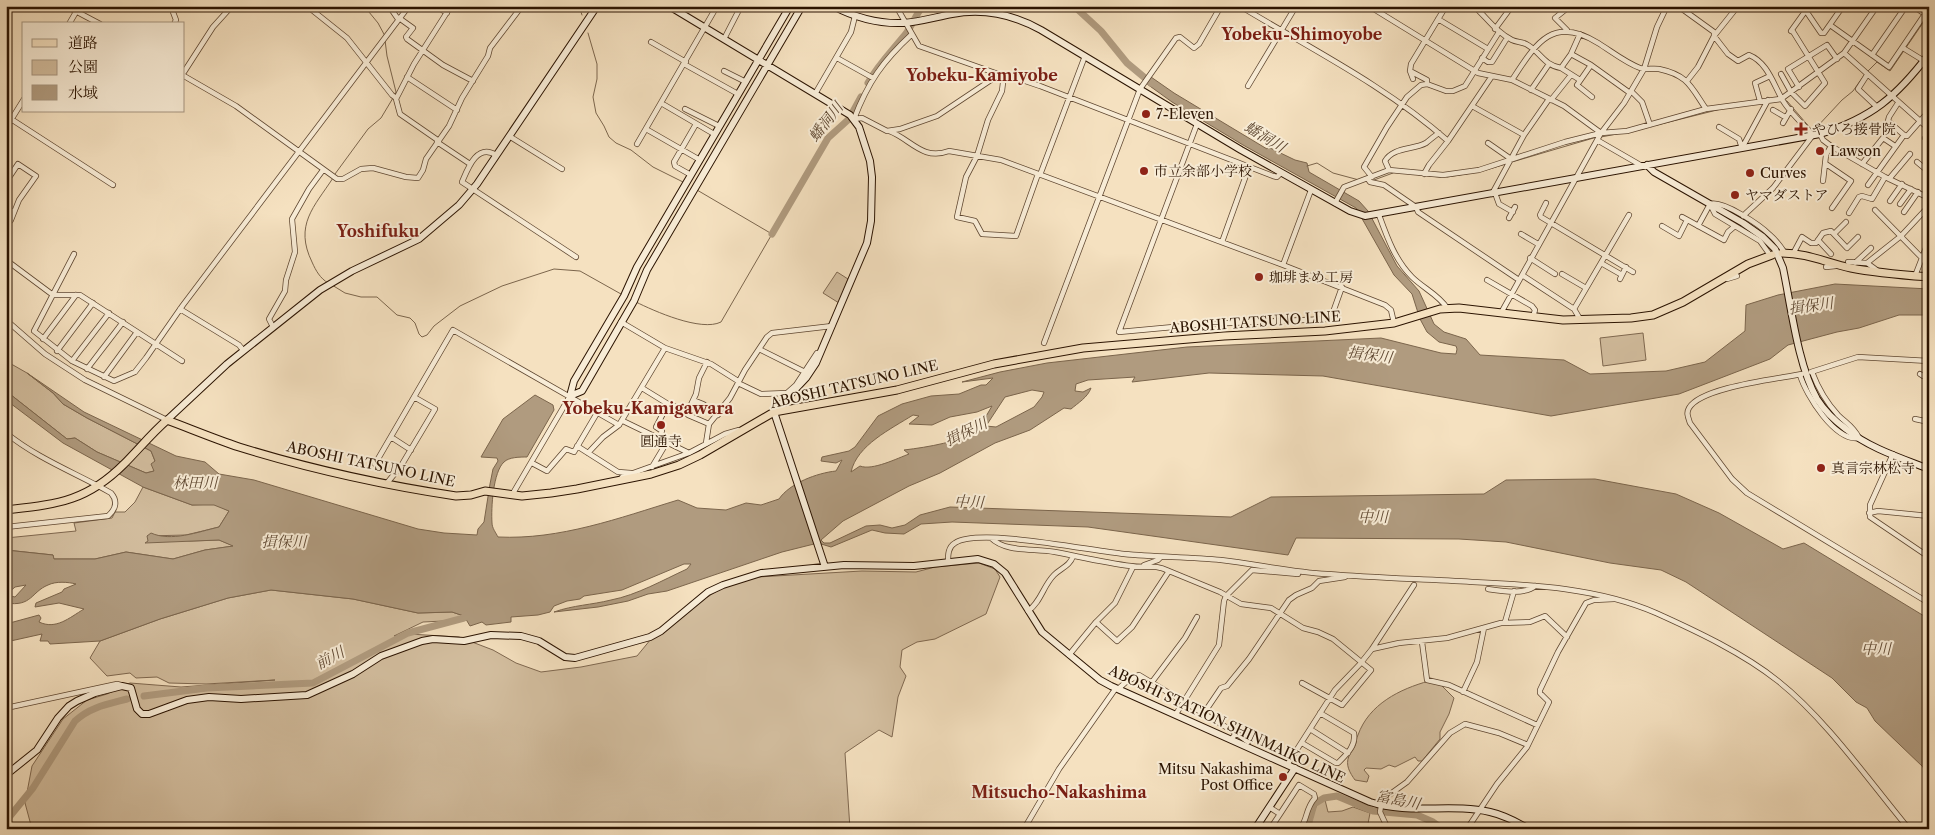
<svg xmlns="http://www.w3.org/2000/svg" width="1935" height="835" font-family="'Libre Caslon Text','Noto Serif JP',serif">
  <rect width="100%" height="100%" fill="#f5e1c0"/>
  <filter id="stains"><feTurbulence type="fractalNoise" baseFrequency=".004" numOctaves="4"/><feColorMatrix values="0 0 0 0 .2 0 0 0 0 .09 0 0 0 0 .02 0 0 0 .5 -.17"/></filter>
  <radialGradient id="worn" r=".72"><stop offset=".6" stop-color="#630" stop-opacity="0"/><stop offset="1" stop-color="#630" stop-opacity=".3"/></radialGradient>
  <path fill="#d3be9f" stroke="#7f6850" d="M837,272L848,279L839,303L823,293Z
    M1643,333L1646,360L1603,366L1600,338Z
    M6,361L27,373L53,393L63,404L87,418L151,451L155,461L154,471L146,473L97,452L75,438L67,439L6,391Z
    M143,487L192,505L214,504L229,511L219,527L186,535L147,536L190,541L219,540L234,546L205,550L173,559L126,552L95,559H53V555L6,550V538L76,531L74,523L112,518L115,512H125L135,502Z
    M979,563L995,569L1000,577L986,614L935,639L917,642L902,650L900,667L906,676L898,697L892,737L879,730L845,753L850,829H32L25,803L32,766L63,719L87,700L107,694L130,683L181,687L275,680L206,684L169,683L157,677L136,678L130,673L107,676L90,658L100,641L160,619L228,598L271,590L353,599L418,613L452,612L464,616V620L423,622L394,636L409,634L459,637L493,650L516,663L541,672L581,667L637,656L651,639L688,609L722,588L758,577L862,571L916,572L935,567Z
    M1429,681L1440,684L1454,698L1449,714L1440,732V739L1422,761H1418L1415,757L1395,767L1389,765L1381,769L1366,768L1364,770L1369,776L1367,782L1355,780C1350,773 1345,765 1349,756C1350,752 1354,749 1355,746C1357,742 1356,738 1358,735C1369,704 1400,689 1429,681Z
    M1325,800L1328,812L1342,811L1353,807L1370,813L1367,829H1308L1317,804Z"/>
  <path fill="#b09b7f" stroke="#7b654c" fill-rule="evenodd" d="M1151,77L1174,93L1267,149L1268,147L1295,160L1307,163L1309,172L1359,201L1368,211L1397,266L1419,291L1434,324L1444,332L1466,339L1480,355L1564,360L1590,374L1666,371L1705,362L1745,331L1746,305L1778,295L1835,284L1929,289V315H1899L1859,328L1837,332L1788,345L1770,359L1679,394L1551,416L1323,376L1209,373L1132,382L1135,377L1088,380L1076,384L1075,391L1083,392L1091,388C1088,397 1078,403 1071,409L1064,408L1030,430L995,443L940,473L909,486L843,521L821,540L824,543H830L866,526L880,525L892,528L905,525L920,515L950,507L1231,517L1271,497L1484,494L1506,480L1595,479L1676,494L1719,513L1783,549L1804,543L1929,619V781L1923,767L1875,721L1867,708L1856,702L1832,678L1686,582L1661,570L1610,563L1506,542L1459,539L1296,538L1288,555L1088,527L952,522L921,524L904,534L885,533L872,530L831,547L818,543L782,552L667,591L648,594L628,601L598,607L554,612C574,605 591,605 611,600C637,595 663,580 687,569L691,564H684L622,590L584,596L580,599L567,601L554,606L550,612L538,615L511,617V622L486,625L482,622L470,626L464,616L452,612L418,613L353,599L271,590L228,598L160,619L100,641L50,644L48,641H40L42,634L6,642V624L39,615L41,618L39,622C56,630 69,618 84,609L59,603L35,607L36,603L62,592L64,589L76,584C68,582 56,581 48,585C31,592 32,607 6,603V595L15,597L26,585L15,587L6,595V550L53,555L54,559H95L126,552L173,559L205,550L233,546L219,540L145,543L148,541L147,536L151,533C171,542 198,532 219,527L229,511L214,505H192L143,487L63,443L6,400V391L67,439L75,438L97,452L146,473L154,471L151,464L155,461L151,451L87,418L63,404L53,393L27,373L84,412L176,456L205,462L219,474L254,480L418,529L444,533L477,535L478,529L484,522L490,484L493,469L498,461L497,458L481,457L503,419L535,395L553,405L554,410L527,457C520,457 509,457 504,462C493,472 491,508 492,523C492,528 496,533 498,537C560,540 619,518 678,500L697,508L726,510L746,503L761,505L779,499C790,483 817,473 836,471L842,460L836,463L821,461L822,457L849,451L855,447L878,416L902,404L931,396L959,394L981,385H986L993,378L962,382L1000,372L1047,363L1187,347L1381,338L1441,353L1456,354L1457,349L1456,346L1439,342L1427,332L1420,319L1412,294L1394,275L1356,208L1243,145L1172,102L1147,84ZM1032,390L1044,392L1042,397L1034,407L996,427L986,426L1005,397ZM992,406L981,425V430C958,442 929,447 904,450L909,454C898,458 872,471 860,466L851,472C857,445 891,429 913,415L919,416L909,424L932,425L950,417L977,412Z"/>
  <g fill="none" stroke-linecap="round" stroke-linejoin="round">
    <path stroke="#7b654c" stroke-width="1" d="M364,6L378,23L385,36
      M579,6L582,15
      M588,33L597,64V79L593,97L596,113L604,126L609,137L616,143L631,150L653,167L683,182
      M385,40L387,56L396,92L395,95
      M1868,71L1877,62L1890,71L1929,14
      M1785,101H1787L1811,129H1815L1842,100L1853,91L1865,74
      M1657,125L1721,109
      M1601,137L1617,134
      M1512,162L1597,137
      M1307,166L1317,163L1333,173L1359,180
      M1479,172L1506,164
      M335,174L368,129L381,118L393,98
      M1419,175L1440,177
      M1447,177L1472,173
      M1374,180L1393,173
      M328,283C320,278 316,271 312,262C294,225 314,207 333,178
      M332,285L345,293L361,297H377L397,315L410,318L415,323L419,334L422,337L427,335L434,326L460,306L502,286L554,269L580,271L621,294
      M636,302C654,311 701,332 721,322L772,234L697,190"/>
    <path stroke="#b09b7f" stroke-width="7" d="M1074,6L1101,31L1127,63L1151,83
      M868,83C878,65 891,52 904,36C912,27 915,15 923,6
      M772,234L828,138L849,119L861,97
      M144,696L207,688L313,683L408,633L464,618L470,612
      M6,821L33,788L75,721C90,707 108,704 127,699
      M1307,829L1314,804L1324,798L1337,796L1373,811L1417,815L1433,822L1443,829"/>
    <g stroke="#5e4630" stroke-width="6">
      <path id="street" d="M66,6L100,24
        M307,6L347,38L392,95L396,98
        M389,6L398,19
        M436,6L447,13
        M896,6L919,46L1001,75
        M1240,6C1311,49 1386,86 1448,141
        M1369,6L1478,73L1512,80L1564,106L1601,133
        M1474,6C1487,18 1496,32 1512,40C1516,42 1522,42 1526,44C1540,51 1543,65 1561,68L1571,54L1580,34
        M1678,6L1714,32V36L1728,54L1738,61L1749,55C1767,62 1773,83 1782,99C1788,111 1804,125 1813,135L1773,188L1743,216
        M1806,11L1821,33H1824L1843,6
        M6,14L11,6
        M399,18L413,28L406,37L407,39L443,65L473,81
        M1438,19L1488,49
        M69,24L76,12
        M174,24L176,20L173,12L176,6
        M1830,25L1889,67L1925,14L1913,6
        M1495,29L1512,6
        M1567,30L1555,18L1570,6
        M1791,31L1809,6
        M911,35C883,61 868,82 854,119L862,118L887,131L900,129L937,116L997,76L1008,75L1040,86L1273,176L1277,177L1281,173
        M724,39L741,6
        M651,42L686,62
        M1903,48L1929,64
        M1844,53L1929,129
        M1571,54L1591,65L1630,93
        M1872,55L1906,6
        M837,58L873,78
        M1482,58L1488,62H1492L1507,38
        M684,64L738,94
        M1591,65L1577,85L1592,97
        M1561,68L1580,80
        M724,71L746,82
        M1410,71L1427,80V84
        M184,72L213,27L232,6
        M1004,74L1002,91L988,120L977,156L966,177L957,217L975,221L982,234L1016,236L1038,174
        M1781,74L1791,92L1805,106L1825,83L1792,30
        M1867,75L1858,89L1877,107
        M184,76L236,106L337,179H343L361,169L373,168L406,177L418,178L423,170L426,159L449,126L462,98L488,56L490,48L522,6
        M407,77L457,110
        M1413,79L1410,71L1411,64L1446,6
        M1512,80C1535,45 1552,14 1598,43C1611,51 1626,63 1640,68C1645,70 1653,68 1659,69C1688,75 1691,87 1706,109
        M1687,81L1698,67L1714,36L1738,6
        M1248,86L1296,6
        M1799,87L1788,69L1827,45L1837,59
        M1531,90L1549,64
        M1631,91L1642,102L1650,125
        M815,94L851,32L855,16
        M1551,100L1571,75
        M1760,101L1755,83L1770,76
        M661,103L714,134
        M1898,103L1889,117L1888,121L1904,135
        M1472,106L1524,135
        M685,109L719,126
        M1773,110L1785,117
        M11,119L113,185
        M1783,123L1791,109
        M1197,124L1119,332L1206,324L1328,319L1332,315L1342,287
        M1719,127L1739,139L1742,148
        M6,128L24,99
        M646,129L700,160
        M889,131C911,139 922,161 949,151L1001,160L1283,265L1385,305L1391,310L1394,323
        M1820,134L1823,140L1831,146L1885,177L1929,198
        M509,136L562,169
        M1925,138L1929,133
        M1597,140L1642,166
        M439,141L400,114L396,99L414,64L451,6
        M437,142L470,164
        M1488,143L1511,159
        M637,144L717,6
        M1742,148L1768,100
        M496,155C477,143 468,168 462,182L576,257
        M1917,162L1929,172
        M1826,164L1851,181L1832,208
        M1862,164L1883,138L1895,146
        M1389,170L1385,161C1393,147 1413,150 1426,143C1430,140 1434,136 1439,133
        M1424,174L1429,165L1448,141L1492,76
        M691,175L675,166L674,162L696,124
        M1040,175L1085,56
        M1372,177L1364,167L1387,127L1407,97L1421,85L1427,84L1446,91H1453L1465,86L1499,32
        M1368,179L1370,182L1384,185L1416,207L1418,212L1519,280
        M1889,179L1910,154
        M1823,181L1826,155L1831,146
        M6,182L18,164L36,176L19,200L11,220L6,226
        M1868,185L1904,135L1907,136L1929,111
        M1495,193L1499,204L1513,212
        M1492,194L1524,135L1549,99
        M1890,201L1902,184
        M1335,203L1344,187L1389,170L1443,175L1479,170L1565,142L1601,133L1627,131L1706,109L1781,99L1844,53L1877,6
        M1546,203L1540,215L1541,217L1633,272
        M1710,204C1723,200 1760,225 1770,235C1776,240 1781,247 1785,253
        M1900,204L1911,189
        M1711,206L1715,214L1760,241L1770,255
        M6,207L13,212
        M1875,210L1922,258
        M1904,212L1918,192
        M1849,213L1859,197L1862,196L1872,199L1885,177
        M1379,215C1387,237 1395,260 1412,277C1423,288 1439,295 1447,308
        M1682,217L1724,240L1728,232L1735,226
        M1509,218L1515,207
        M1662,226L1679,236L1687,220
        M1698,226L1710,204
        M1521,234L1538,244
        M1834,234L1846,222
        M1818,240L1831,254
        M1222,242L1249,167
        M74,254L34,331L72,361L114,381L135,372L146,358L183,305L409,6
        M1793,254L1802,237L1811,243H1816L1823,233L1831,231L1847,248L1858,237
        M1530,258L1555,274
        M6,260L53,295H80L182,361
        M1848,262L1867,263L1878,271
        M1601,263L1622,275
        M1855,263L1871,248
        M1867,263L1901,236L1929,206
        M1283,265L1311,190
        M1826,267L1836,266
        M1562,274L1586,288
        M1522,275L1574,309L1580,319
        M1915,276L1929,240
        M1620,279L1626,267
        M1727,279L1737,276
        M1487,280L1532,306L1535,310L1533,317
        M180,309L239,345L243,350
        M1574,309L1629,215
        M1501,313L1601,133L1624,103L1644,69L1657,27L1667,6
        M6,320L45,354L85,380L167,420
        M621,322L665,348L711,364L738,381
        M273,327L269,319L285,291L286,280L295,252L292,219L309,189L323,170
        M43,339L76,295
        M1044,343L1140,89L1176,38L1180,37L1194,48L1199,44L1221,6
        M759,349L805,372
        M57,351L93,303
        M72,361L109,313
        M87,369L123,322
        M1811,372L1858,357L1929,361
        M1802,374C1778,379 1701,387 1689,408C1686,413 1688,417 1690,423L1732,479L1747,493L1929,603
        M1920,374L1923,376L1929,372
        M1800,375C1806,395 1835,442 1859,438C1854,427 1846,423 1838,415C1826,402 1818,388 1812,372
        M104,377L137,332
        M738,383L761,394L787,393L796,385L817,353L820,354
        M642,388L668,404L688,411V415L709,424
        M693,400L703,404L718,415
        M688,411L696,394L699,378L707,362
        M1915,419L1929,422
        M623,421L689,453L725,434L739,430
        M6,433C38,459 76,473 111,493C118,501 116,509 108,516L6,527
        M391,437L411,450
        M659,439L662,431L656,427L668,404
        M706,443L709,424L730,398L745,370L767,337L772,333L832,326
        M577,446L618,472L631,473
        M588,453L603,437L619,425
        M1893,454L1870,505V517L1929,557
        M532,463L547,471L566,449L574,452L597,413
        M375,464L453,330L619,425L665,348
        M652,467L667,442
        M622,477L689,453
        M387,483L401,466L435,409L414,397
        M512,495L570,396
        M1869,513L1878,511L1929,516
        M991,538C1006,553 1035,548 1055,552C1081,557 1106,563 1131,566C1148,569 1152,563 1169,571
        M948,562C948,555 948,547 955,543C979,527 1091,551 1124,554C1156,557 1189,557 1221,560C1256,564 1291,572 1327,574C1375,578 1423,579 1472,582C1534,585 1598,588 1656,613C1696,631 1743,653 1778,681C1826,719 1869,781 1909,829
        M1144,565L1158,560L1161,557
        M1488,589C1501,591 1525,595 1535,586
        M1028,611C1041,602 1043,586 1054,575C1061,568 1070,566 1073,556
        M1096,622L1117,641L1132,627L1169,571L1220,592L1241,604L1271,608L1303,628L1318,632L1333,639L1371,670L1342,705L1302,683
        M1505,622L1514,591
        M1422,642L1427,680L1449,685L1537,725
        M1372,649L1399,643L1447,638L1501,623L1530,622L1545,616L1567,637
        M1069,655L1096,622L1115,603L1133,567
        M1152,682L1185,638L1197,617
        M1118,689L1126,682L1139,675L1236,733L1231,740
        M1463,692L1477,662L1484,628
        M6,708L103,687L117,684L121,685
        M1204,713L1221,688L1227,686L1249,659L1289,600L1296,595L1312,588L1319,581L1345,577
        M1176,714L1219,645L1224,601L1226,596L1252,570L1298,574
        M1310,729L1348,753
        M1236,733L1248,742
        M1302,743L1336,763H1338C1347,754 1356,746 1354,733L1320,713
        M1287,765L1335,690L1360,664L1372,649L1414,585
        M1269,807L1280,814L1270,829
        M1280,814L1299,785L1314,794L1315,798C1305,809 1308,819 1300,829
        M1387,827L1392,826L1399,829
        M1024,829L1059,769L1116,688
        M1388,829L1380,812L1382,800L1407,782L1450,733L1465,724L1499,733L1528,745
        M1467,829L1497,784L1527,747L1549,702L1540,693V690L1558,652L1586,603L1594,600L1614,599"/>
    </g>
    <g stroke="#2b1300" stroke-width="8">
      <path id="secondary" d="M669,6L850,115L859,127L870,161L872,177L871,221L867,243L816,363L806,378L774,412L825,567
        M790,6L637,267L624,296L574,381L570,396L582,391L634,301L647,270L802,6
        M833,6C854,17 878,24 903,23C919,22 936,17 952,14C983,8 1014,15 1041,30L1241,150L1350,211L1365,216L1820,134C1872,118 1897,96 1929,54
        M1647,165L1654,172L1743,223L1763,237L1775,249L1783,268C1791,306 1798,366 1817,399C1824,410 1835,421 1846,429C1869,448 1901,458 1929,469
        M167,420L227,364L320,290L352,271L419,239L459,205L477,184L597,6
        M6,775L37,750L58,718L69,706L77,701L95,693L122,686L131,688L137,709L142,714H149L187,700L209,697L241,699L307,695L353,674L381,656L422,641L433,639L464,641L491,635L521,636L539,641L565,657L575,658L650,637L661,631L708,592L723,585L761,573L844,565L914,566L978,559L994,564L1005,573L1042,632L1100,680L1111,686L1370,802C1409,815 1451,803 1490,812C1504,815 1517,822 1529,829
        M1255,829L1295,768"/>
    </g>
    <g stroke="#2b1300" stroke-width="9">
      <path id="primary" d="M1782,253C1807,253 1827,263 1851,268C1876,273 1903,275 1929,277
        M6,510C57,504 86,502 124,464C138,450 152,433 167,420C191,429 215,439 239,447C310,469 383,485 456,496L471,495L485,491L522,496L551,493L577,489L651,474L679,465L700,455L774,412L897,390L994,364L1083,348L1224,336L1325,331L1394,323L1440,309L1459,308L1563,320L1631,318L1653,315L1683,302L1748,264L1772,255"/>
    </g>
    <use href="#street" stroke="#f8ecd6" stroke-width="4.5"/>
    <use href="#secondary" stroke="#f8ecd6" stroke-width="6"/>
    <use href="#primary" stroke="#f5e1c0" stroke-width="7"/>
  </g>
  <g fill="#8f2418" stroke="#f8ecd6" stroke-width="2">
    <circle cx="1146" cy="114" r="5"/>
    <path d="M1798.5 121.5h5v5h5v5h-5v5h-5v-5h-5v-5h5z"/>
    <circle cx="1820" cy="151" r="5"/>
    <circle cx="1144" cy="171" r="5"/>
    <circle cx="1750" cy="173" r="5"/>
    <circle cx="1735" cy="195" r="5"/>
    <circle cx="1259" cy="277" r="5"/>
    <circle cx="661" cy="425" r="5"/>
    <circle cx="1821" cy="468" r="5"/>
    <circle cx="1283" cy="777" r="5"/>
  </g>
  <g text-anchor="middle" stroke-width="4" stroke-linejoin="round" paint-order="stroke">
    <g font-size="14" fill="#2b1300" stroke="#f8ecd6" text-anchor="start">
      <text x="1156" y="119">7-Eleven</text>
      <text x="1812" y="134">やひろ接骨院</text>
      <text x="1830" y="156">Lawson</text>
      <text x="1154" y="176">市立余部小学校</text>
      <text x="1760" y="178">Curves</text>
      <text x="1745" y="200">ヤマダストア</text>
      <text x="1269" y="282">珈琲まめ工房</text>
      <text x="661" y="446" text-anchor="middle">圓通寺</text>
      <text x="1831" y="473">真言宗林松寺</text>
      <text x="1273" y="774" text-anchor="end">Mitsu Nakashima<tspan x="1273" dy="16">Post Office</tspan></text>
    </g>
    <g font-size="14" fill="#2b1300" stroke="#f8ecd6">
      <text transform="translate(1255 322) rotate(-4)" y="5">ABOSHI TATSUNO LINE</text>
      <text transform="translate(854 384) rotate(-13)" y="5">ABOSHI TATSUNO LINE</text>
      <text transform="translate(371 464) rotate(12)" y="5">ABOSHI TATSUNO LINE</text>
      <text transform="translate(1227 724) rotate(25)" y="5">ABOSHI STATION SHINMAIKO LINE</text>
    </g>
    <g font-size="15" font-style="italic" fill="#604933" stroke="#f8ecd6">
      <text transform="translate(826 122) rotate(-52)" y="5">蟠洞川</text>
      <text transform="translate(1265 137) rotate(31)" y="5">蟠洞川</text>
      <text transform="translate(1811 306) rotate(-8)" y="5">揖保川</text>
      <text transform="translate(1370 355) rotate(7)" y="5">揖保川</text>
      <text transform="translate(966 432) rotate(-26)" y="5">揖保川</text>
      <text x="195" y="488">林田川</text>
      <text transform="translate(969 502) rotate(2)" y="5">中川</text>
      <text x="1373" y="522">中川</text>
      <text x="284" y="547">揖保川</text>
      <text x="1876" y="654">中川</text>
      <text transform="translate(330 658) rotate(-28)" y="5">前川</text>
      <text transform="translate(1398 800) rotate(11)" y="5">富島川</text>
    </g>
    <g font-size="16" font-weight="bold" fill="#7a1f14" stroke="#f8ecd6">
      <text x="1302" y="40">Yobeku-Shimoyobe</text>
      <text x="982" y="81">Yobeku-Kamiyobe</text>
      <text x="378" y="237">Yoshifuku</text>
      <text x="648" y="414">Yobeku-Kamigawara</text>
      <text x="1059" y="798">Mitsucho-Nakashima</text>
    </g>
  </g>
  <rect width="1935" height="835" fill="none" stroke="#f5e1c0" stroke-width="25"/>
  <rect x="8" y="8" width="1920" height="820" fill="none" stroke="#2b1300" stroke-width="2.5"/>
  <rect x="12" y="12" width="1910" height="810" fill="none" stroke="#2b1300"/>
  <rect x="22" y="22" width="162" height="90" fill="#f8ecd6" stroke="#a69580"/>
  <rect x="32" y="39" width="25" height="8" fill="#f5e1c0" stroke="#a69580"/>
  <text x="68" y="48" font-size="15" fill="#2b1300">道路</text>
  <rect x="32" y="60" width="25" height="15" fill="#d3be9f" stroke="#a69580"/>
  <text x="68" y="72" font-size="15" fill="#2b1300">公園</text>
  <rect x="32" y="85" width="25" height="15" fill="#b09b7f" stroke="#a69580"/>
  <text x="68" y="98" font-size="15" fill="#2b1300">水域</text>
  <rect width="100%" height="100%" filter="url(#stains)"/>
  <rect width="100%" height="100%" fill="url(#worn)"/>
</svg>
